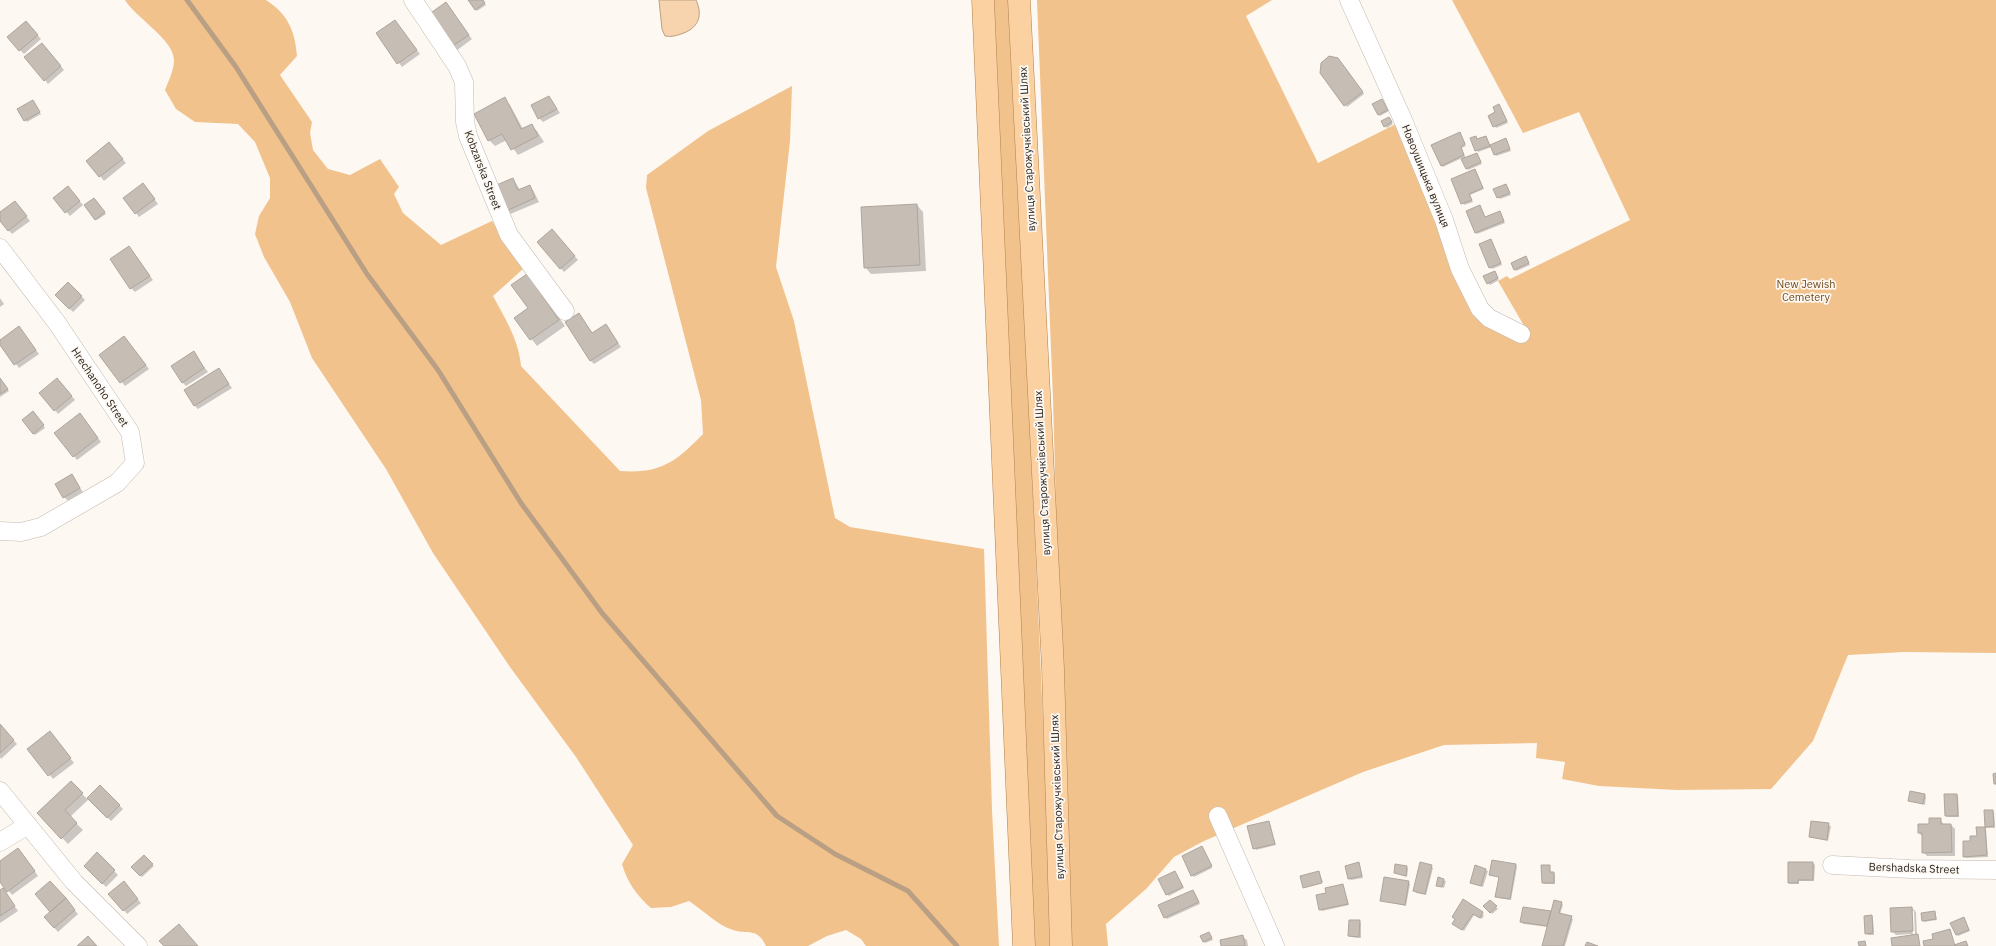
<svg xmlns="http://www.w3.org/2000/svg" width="1996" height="946" font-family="'IBM Plex Sans',sans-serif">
  <rect width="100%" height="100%" fill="#fef8f2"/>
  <path fill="#f2c28d" d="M125,0H266C288,14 295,31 297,56L280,75L312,122L310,133L313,150L328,169L350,175L380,159L399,187L394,194L403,213L441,245L492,221L523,269L493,296C505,318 519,341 521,366L620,471C660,474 676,462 703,434L701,400L646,188L647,175L708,131L792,86L790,141L776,267L794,321L835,518L850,527L984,549L992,810L999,946H866L861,939L846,930L827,936L808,946H766C757,927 749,935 733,930C717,925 703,910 689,901L671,907L651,908C637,896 627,882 622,864L633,845L576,757L510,667L433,553L386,469L312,358L290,302L264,257L255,234L259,216L270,198V178L255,142L238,124L195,122L176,109L165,90C169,80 174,70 174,60C174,40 136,18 125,0Z
    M991,0H1011L1053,946H1035Z
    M1037,0H1272L1246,16L1318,163L1400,122L1476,311L1527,331L1498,281L1507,276L1510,279L1630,220L1579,112L1523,133L1452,0H1996V653L1904,652L1848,655L1813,741L1771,789L1677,790L1599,786L1562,779L1565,762L1536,758L1537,743L1444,745L1363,772L1204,841L1174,857L1146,889L1106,924L1108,946H1068L1053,399Z"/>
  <path fill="#f7d4ae" stroke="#b99f83" d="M659,0H696C704,17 697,29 681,34C675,36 671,37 665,36L662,29Z"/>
  <path fill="#0003" fill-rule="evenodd" d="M469,0H482L486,5L477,11Z
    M446,4L472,39L456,51L452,47Z
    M395,21L420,54L402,67L377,33Z
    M29,26L41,39L24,54L20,50Z
    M46,48L64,70L48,84L45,80Z
    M1340,61L1364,94L1347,107L1321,73Z
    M549,97L560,113L543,122L539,118Z
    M504,99L510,105L523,129L531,125L537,131L544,142L518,155L507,140L495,146L489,140Z
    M1383,102L1389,111L1380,116L1378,114Z
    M34,103L41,114L27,122L18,109Z
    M1500,107L1508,123L1496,128L1489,116L1497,112Z
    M1390,120L1393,124L1387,128L1385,126Z
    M1460,133L1466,146L1461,148L1466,158L1477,154L1482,164L1468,170L1462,158L1443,167L1441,165Z
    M1476,137L1478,140L1486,137L1490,146L1506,140L1511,151L1496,156L1492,147L1478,152L1471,138Z
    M113,148L126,163L104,181L88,161Z
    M1475,170L1484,189L1470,195L1473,202L1464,205L1452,180Z
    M513,179L520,190L529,186L533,190L539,202L508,215L504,211Z
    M1506,185L1511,195L1500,199L1494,190Z
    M147,189L158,204L139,217L136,213Z
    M71,191L83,205L70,216L54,198Z
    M96,201L106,214L97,220L96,219Z
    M15,202L30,221L12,234L0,220V213Z
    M917,205L923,212L926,271L871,274L865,267Z
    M1480,207L1485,218L1500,212L1505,223L1477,234L1476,232Z
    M556,234L578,260L564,272L538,242Z
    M1492,241L1502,265L1492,269L1490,267Z
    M129,247L153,280L135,292L131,288Z
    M1527,259L1530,265L1516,271L1515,269Z
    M1495,272L1499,280L1490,285L1488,283Z
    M533,281L565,326L537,346L515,318L529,308Z
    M68,283L85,300L73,312L56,295Z
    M0,298L4,304L0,307Z
    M579,315L593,334L606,325L621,347L594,364L590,360Z
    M19,327L39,354L19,368L0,343V341Z
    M124,337L149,369L125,386L101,355Z
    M193,352L208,372L186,386L182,382Z
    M219,370L232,388L198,409L194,405Z
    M0,378L9,391L0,397Z
    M61,383L75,400L58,414L55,410Z
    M34,414L45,428L35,435L34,434Z
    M84,419L101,442L77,460L56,433Z
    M72,476L83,492L68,501L64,497Z
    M0,725L17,744L1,759L0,757Z
    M54,737L74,763L53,779L29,749Z
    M71,782L87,799L100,786L123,809L111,821L89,799L70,817L83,830L68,844L38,813Z
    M1925,795L1926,797L1925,805L1909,800Z
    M1957,795L1958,796L1959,817H1947L1946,815Z
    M1985,811H1993L1994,813L1995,828H1986L1988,857L1966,858L1964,856L1972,841L1978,837L1977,828L1986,827Z
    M1940,819L1944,825H1951L1955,829V856H1927L1923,852V837L1919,833Z
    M1268,822L1276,845L1256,850L1248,827Z
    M1812,822L1831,826L1828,841L1810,837Z
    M1203,849L1212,868L1194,877L1192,875Z
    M22,853L38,876L12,895L0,880V862Z
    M97,854L118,875L106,887L85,866Z
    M144,856L154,866L142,877L133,867Z
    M1359,863L1363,878L1351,880L1349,879Z
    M1789,863H1813L1815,865L1814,881H1799V884H1791L1789,883Z
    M1516,865L1517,867L1511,900L1498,898L1496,896L1500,878L1491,875Z
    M1431,866L1433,868L1426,895L1416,893L1415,891Z
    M1549,866L1551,873L1555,874V884H1544L1543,882Z
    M1407,867L1408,869L1407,877L1395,873Z
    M1476,867L1488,871L1483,887L1471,883Z
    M1175,872L1184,888L1169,896L1167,894Z
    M1319,872L1323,882L1303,886Z
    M1439,878L1446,881L1444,888L1437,885Z
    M1408,882L1410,884L1406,906L1381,900Z
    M1343,885L1349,905L1322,911L1320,910Z
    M54,886L78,914L58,932L45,917L52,912Z
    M127,887L141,903L127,914L124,910Z
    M3,889L18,911L0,923V891Z
    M1193,891L1200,904L1167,919L1165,917Z
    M1463,901L1484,915L1482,919L1474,915L1464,931L1455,925Z
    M1490,901L1498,909L1492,914L1485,906Z
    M1561,903L1563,905L1560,914L1573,919L1565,946H1543L1548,927L1523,924L1522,922L1524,908L1552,912Z
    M1912,908L1916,912L1917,935L1920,946H1893L1911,936V934L1896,935L1892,931ZM1911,911H1914L1915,936H1913Z
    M1935,912L1937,920L1924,922L1923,920Z
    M1872,916L1873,918L1874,935H1868L1866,933Z
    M1964,918L1970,931L1958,936L1957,935Z
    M1359,921L1361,923V938L1351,937L1349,936Z
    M1209,933L1213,940L1205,943L1204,941Z
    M1243,937L1247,940L1248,946H1222Z"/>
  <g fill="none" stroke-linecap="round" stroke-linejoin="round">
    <path stroke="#b99f83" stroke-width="5" d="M187,0L236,67L367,274L438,370L521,503L602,613L777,816L835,854L908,891L957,946"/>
  </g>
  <path fill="#c6bdb4" stroke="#aea59c" d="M468,0H483L485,3L475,10Z
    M446,2L469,35L451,47L428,15Z
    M395,20L417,50L397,64L376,33Z
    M26,21L38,35L19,51L7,37Z
    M42,43L61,66L44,81L24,57Z
    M1329,56L1338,58L1363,92L1344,106L1320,73L1321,63Z
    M549,96L557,109L538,119L531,105Z
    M505,97L521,129L532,124L538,136L511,150L502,134L488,141L474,114Z
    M1382,99L1388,110L1378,115L1372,104Z
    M33,100L40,112L24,121L17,109Z
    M1499,104L1507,121L1493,127L1488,116L1495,112L1493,107Z
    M1389,117L1392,122L1384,127L1381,121Z
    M1460,132L1465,144L1461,147L1464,155L1441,166L1431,145Z
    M1476,136L1477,139L1486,136L1490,146L1475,151L1470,138Z
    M1506,138L1510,149L1494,155L1490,145Z
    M109,142L123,159L99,177L86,161Z
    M1477,153L1481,162L1466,169L1461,159Z
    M1475,169L1483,188L1469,194L1472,200L1461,204L1451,179Z
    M513,178L518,190L530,185L535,198L504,212L492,187Z
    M143,183L155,199L135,214L123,198Z
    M1506,184L1510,193L1497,198L1493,189Z
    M68,186L80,201L65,213L53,198Z
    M94,198L105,212L95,220L84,205Z
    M15,201L27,216L8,231L0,221V212Z
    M917,204L920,265L864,268L861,207Z
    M1480,205L1485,217L1500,211L1504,221L1475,233L1466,211Z
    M552,229L575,256L560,269L537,242Z
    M1491,239L1501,263L1489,268L1479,244Z
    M129,246L150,276L130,289L110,259Z
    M1526,256L1529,263L1514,270L1511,263Z
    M1495,271L1498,278L1487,284L1483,276Z
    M527,274L559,320L530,340L514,318L528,308L511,285Z
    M68,282L82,296L69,309L55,295Z
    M579,313L592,333L606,324L618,343L590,361L565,322Z
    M19,326L36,350L14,365L0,345V340Z
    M124,336L146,365L120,383L99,355Z
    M194,351L204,368L182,383L171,366Z
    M219,368L229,384L194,406L184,390Z
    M0,378L8,389L0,394Z
    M57,378L72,396L54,411L39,393Z
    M33,411L44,425L33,434L22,420Z
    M80,413L98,438L73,457L54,433Z
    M72,474L80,488L63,498L55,484Z
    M0,724L14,740L0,753Z
    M50,731L71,758L48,776L27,749Z
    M1996,773V784H1994L1993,774Z
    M71,781L83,793L65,810L77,823L61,839L37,813Z
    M100,785L120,805L107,818L87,798Z
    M1910,791L1925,794L1923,804L1908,801Z
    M1944,794H1957L1958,816H1945Z
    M1984,810H1993L1994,826L1985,827Z
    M1929,818H1941V824H1951L1952,852L1922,853V833H1918V824H1929Z
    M1269,821L1275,844L1253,849L1247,826Z
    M1811,821L1829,823L1827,840L1809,837Z
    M1976,827H1985L1987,855L1963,857V841H1970V836H1977Z
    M1202,846L1212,866L1191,876L1182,856Z
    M18,848L35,871L7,892L0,882V861Z
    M97,852L115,870L102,884L84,866Z
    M144,855L153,864L140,876L131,867Z
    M1492,860L1516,864L1510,899L1495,897L1499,877L1489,875Z
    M1359,862L1362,876L1348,879L1345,866Z
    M1420,862L1432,865L1425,894L1413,891Z
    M1788,862H1813V880H1798V883H1788Z
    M1395,864L1407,866L1406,876L1394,873Z
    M1475,865L1486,869L1481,886L1470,883Z
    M1541,865H1550V872H1554V883H1542Z
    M1175,871L1183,887L1166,895L1158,879Z
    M1319,871L1322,883L1303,888L1300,876Z
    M1384,877L1409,881L1405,905L1380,901Z
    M1438,877L1444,879L1442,887L1436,886Z
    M50,881L66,898L50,912L35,894Z
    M124,881L138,899L123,911L108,894Z
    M1343,884L1348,904L1319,910L1316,895L1326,893L1325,888Z
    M3,888L15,906L0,916V890Z
    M1193,890L1199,902L1164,918L1158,905Z
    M66,898L75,910L54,928L44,917Z
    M1463,899L1483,912L1480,918L1473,914L1462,930L1452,924L1455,919L1452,917Z
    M1490,900L1497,906L1490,913L1483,906Z
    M1554,900L1562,902L1559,913L1572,916L1563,946H1542Z
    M1523,907L1551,911L1547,926L1520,922Z
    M1912,907L1913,931L1891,932L1890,908Z
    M1935,911L1936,919L1922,921L1921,913Z
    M1872,915L1873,933L1865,934L1864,916Z
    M1964,917L1969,930L1956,935L1950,923Z
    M1349,920H1360L1359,937L1348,936Z
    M179,924L198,946H164L159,941Z
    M1950,929L1955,946H1924L1923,941L1933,939L1932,934Z
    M1209,932L1212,938L1203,942L1200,936Z
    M1918,934L1920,946H1892L1891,938Z
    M1243,935L1245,946H1221L1220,940Z
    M88,936L97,946H77Z
    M1865,941L1866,946H1859L1858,942Z
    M1966,941L1968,946H1955L1954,945Z
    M1587,942L1598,946H1585Z"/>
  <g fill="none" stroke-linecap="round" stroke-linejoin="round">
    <g stroke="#c3bab0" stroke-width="19">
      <path id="minor" d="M413,0L457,66L464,82L465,122L468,136L509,235L565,311
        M1349,0L1403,120L1444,220L1460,269L1480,309L1489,318L1521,334
        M0,248L57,323L130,432L135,463L117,483L41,527L21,532L0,531
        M0,791L74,882L138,946
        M1218,816L1275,946
        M0,842L28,825
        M1832,865L1910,869L1996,870"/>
    </g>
    <g stroke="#af814c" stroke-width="23">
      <path id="major" d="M983,0L1024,946
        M1019,0L1053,669L1061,946"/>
    </g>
    <use href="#minor" stroke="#fff" stroke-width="18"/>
    <use href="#major" stroke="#fbd1a1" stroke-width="22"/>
  </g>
  <g text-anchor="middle" stroke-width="3.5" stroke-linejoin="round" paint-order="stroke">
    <g font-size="11" fill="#272320" stroke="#fef8f2">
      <text transform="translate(1027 149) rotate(-93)" y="4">вулиця Старожучківський Шлях</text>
      <text transform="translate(483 170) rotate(69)" y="4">Kobzarska Street</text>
      <text transform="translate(1426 176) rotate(68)" y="4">Новоушицька вулиця</text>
      <text transform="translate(100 387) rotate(56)" y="4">Hrechanoho Street</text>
      <text transform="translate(1042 473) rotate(-93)" y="4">вулиця Старожучківський Шлях</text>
      <text transform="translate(1057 797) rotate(-92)" y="4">вулиця Старожучківський Шлях</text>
      <text transform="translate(1914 868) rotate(2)" y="4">Bershadska Street</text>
    </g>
    <g font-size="11" fill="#724b1c" stroke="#fef8f2">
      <text x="1806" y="288">New Jewish<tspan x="1806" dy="13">Cemetery</tspan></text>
    </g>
  </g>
</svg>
